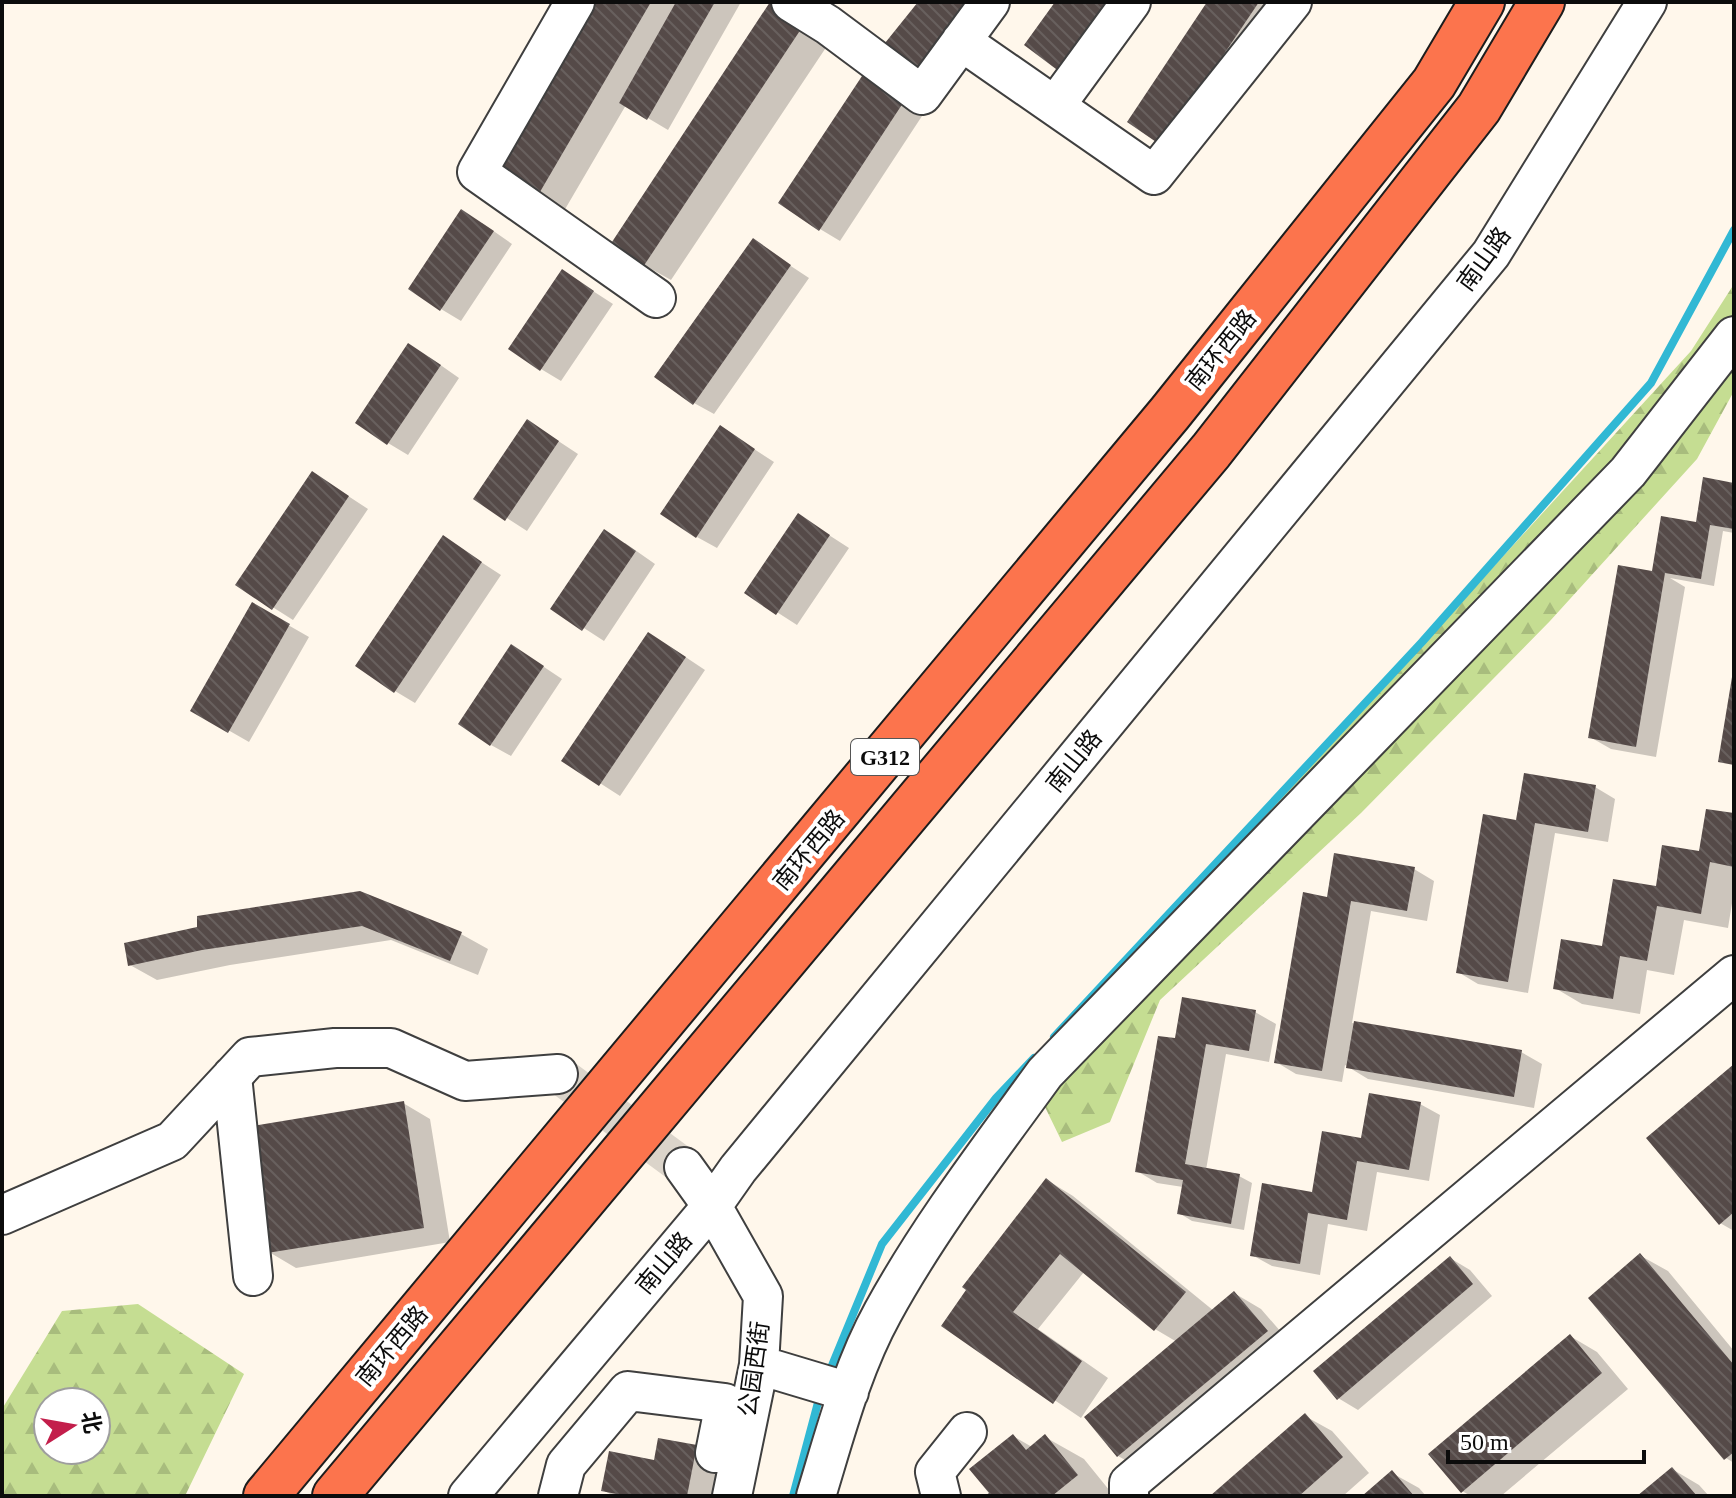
<svg xmlns="http://www.w3.org/2000/svg" width="1736" height="1498" font-family="'Times New Roman','Noto Sans SC',serif">
  <defs>
    <pattern id="forest-firs" width="22" height="20" patternUnits="userSpaceOnUse" patternTransform="scale(2)"><rect width="22" height="20" fill="#c5dd92"/><path d="M5 1l3.5 6h-7zM16 11l3.5 6h-7z" fill="#a8bc7d"/></pattern>
    <pattern id="building-back-hatch" width="6" height="6" patternUnits="userSpaceOnUse" patternTransform="scale(2)"><rect width="6" height="6" fill="#554a48"/><path d="M-1 5l2 2M0 0l6 6M5-1l2 2" fill="none" stroke="#68605e"/></pattern>
  </defs>
  <rect width="100%" height="100%" fill="#fff7eb"/>
  <path fill="url(#forest-firs)" fill-rule="evenodd" d="M1734,284V391L1697,459L1550,621L1361,813L1160,1000L1110,1122L1062,1142L1029,1074L1691,351Z
    M138,1304L244,1374L185,1496H2V1409L62,1311ZM48,1402H96V1450H48Z"/>
  <path fill="#0003" d="M596,2H741L668,130L626,105L564,211L497,171Z
    M773,2L833,37L671,280L644,265Z
    M1210,2H1286L1183,156Z
    M884,87L924,113L840,241L820,229Z
    M482,223L512,244L461,321L441,309Z
    M753,241L809,278L714,414L694,403Z
    M562,271L613,304L561,381L541,369Z
    M429,357L459,378L408,455L388,443Z
    M528,421L578,454L527,531L476,498Z
    M740,440L774,462L717,548L697,537Z
    M313,473L368,509L293,620L238,585Z
    M1734,485V533L1723,531L1714,586L1670,578L1685,587L1656,757L1611,749L1590,737L1661,575L1697,525Z
    M818,528L849,548L797,625L747,593Z
    M444,538L501,575L415,703L395,691Z
    M625,543L655,564L604,641L553,608Z
    M253,605L309,637L249,742L193,710Z
    M669,646L705,670L620,796L564,760Z
    M532,659L562,679L511,756L491,745Z
    M1595,787L1615,799L1608,842L1555,833L1528,993L1478,984L1458,972L1517,822Z
    M1734,816V891L1728,928L1684,920L1674,975L1647,970L1640,1014L1582,1004L1555,988L1604,948L1657,888L1701,853Z
    M1414,869L1434,881L1427,921L1371,911L1352,1023L1521,1052L1542,1064L1534,1108L1368,1079L1345,1065L1342,1082L1296,1074L1276,1062L1329,899Z
    M360,893L461,934L488,949L478,975L391,940L230,965L157,980L130,965Z
    M1255,1012L1276,1024L1269,1062L1226,1054L1206,1170L1239,1176L1252,1183L1244,1230L1192,1221L1179,1213L1183,1187L1157,1183L1137,1171L1176,1041Z
    M1734,1067V1231L1720,1223Z
    M403,1103L430,1119L450,1242L296,1268L269,1252Z
    M1420,1104L1440,1115L1429,1181L1377,1172L1367,1231L1328,1224L1320,1275L1272,1266L1252,1255L1363,1140Z
    M1047,1180L1073,1196L1214,1311L1234,1293L1261,1309L1294,1347L1145,1471L1118,1456L1177,1342L1155,1329L1084,1272L1038,1329L1108,1378L1081,1418L944,1325Z
    M1641,1256L1668,1271L1734,1351V1463L1726,1458Z
    M1450,1258L1470,1270L1492,1296L1358,1410L1338,1398Z
    M1570,1336L1597,1352L1628,1389L1501,1496H1471L1462,1491Z
    M1305,1416L1332,1431L1369,1473L1343,1496H1214Z
    M1013,1436L1032,1447L1045,1437L1084,1459L1114,1496H988Z
    M696,1447L723,1463L717,1496H614L603,1490L655,1462Z
    M1672,1469L1699,1485L1709,1496H1640Z
    M1392,1473L1419,1488L1426,1496H1365Z"/>
  <g fill="none" stroke-linecap="round" stroke-linejoin="round">
    <path stroke="#31b8d4" stroke-width="8" d="M1054,1037L1422,642L1651,383L1734,230
      M828,1375L882,1244L996,1098L1034,1058
      M793,1496L820,1395"/>
  </g>
  <path fill="url(#building-back-hatch)" d="M594,2H651L537,197L494,172Z
    M676,2H715L647,120L619,103Z
    M770,2H779L807,20L643,267L610,245Z
    M918,2H976L921,72L885,43Z
    M1055,2H1111L1060,72L1024,45Z
    M1207,2H1259L1162,146L1127,122Z
    M864,73L905,100L819,231L778,203Z
    M461,209L494,231L440,311L408,289Z
    M753,238L791,265L693,405L654,377Z
    M562,269L594,291L540,371L508,349Z
    M408,343L441,365L387,445L355,423Z
    M527,419L559,441L505,521L473,499Z
    M720,425L755,449L696,538L660,514Z
    M312,471L349,496L272,610L235,585Z
    M1703,477L1734,483V529L1710,525L1701,579L1665,573L1636,747L1588,738L1618,565L1652,571L1661,516L1696,522Z
    M798,513L830,535L776,615L744,593Z
    M604,529L636,551L582,631L550,609Z
    M443,535L482,562L394,693L355,666Z
    M252,602L290,624L228,733L190,711Z
    M648,632L686,657L599,786L561,761Z
    M511,644L544,666L490,746L458,724Z
    M1732,677L1734,678V765L1718,762Z
    M1524,773L1596,785L1588,832L1535,823L1508,982L1456,973L1483,814L1516,820Z
    M1706,809L1734,813V867L1710,862L1701,914L1657,906L1647,961L1620,956L1613,999L1553,989L1561,939L1602,946L1613,879L1656,886L1662,845L1699,851Z
    M1334,853L1415,867L1407,911L1351,901L1322,1071L1274,1063L1303,892L1327,897Z
    M360,891L462,932L450,961L362,926L202,950L128,966L124,943L197,927V916Z
    M1182,997L1256,1010L1249,1051L1206,1044L1185,1164L1240,1174L1231,1224L1177,1214L1183,1180L1135,1172L1158,1036L1175,1038Z
    M1354,1021L1522,1050L1514,1097L1346,1068Z
    M1734,1064V1212L1719,1225L1646,1138Z
    M1369,1093L1421,1102L1409,1170L1357,1161L1347,1220L1308,1213L1300,1264L1250,1256L1262,1183L1312,1192L1322,1131L1361,1138Z
    M404,1101L424,1228L267,1253L247,1127Z
    M1046,1178L1186,1292L1154,1331L1060,1254L1013,1312L1082,1361L1053,1404L941,1326L966,1290L962,1287Z
    M1640,1253L1734,1365V1452L1724,1460L1588,1298Z
    M1450,1256L1473,1284L1337,1400L1313,1371Z
    M1234,1291L1268,1331L1117,1457L1084,1417Z
    M1570,1334L1602,1373L1461,1493L1428,1454Z
    M1305,1413L1343,1457L1299,1496H1210Z
    M1013,1434L1026,1450L1045,1434L1078,1475L1052,1496H985L989,1493L969,1469Z
    M658,1438L697,1445L687,1496H627L601,1491L609,1451L654,1460Z
    M1672,1467L1697,1496H1637Z
    M1392,1470L1414,1496H1362Z"/>
  <g fill="none" stroke-linecap="round" stroke-linejoin="round">
    <path stroke="#dbd4ca" stroke-width="38" stroke-dasharray="38 19" stroke-linecap="butt" d="M558,1074L684,1167"/>
    <g stroke="#3f3f3f" stroke-width="42">
      <path id="minor" d="M575,2L477,172L656,298
        M791,2L828,25L922,95L990,2
        M961,41L1154,175L1292,2
        M1055,106L1131,2
        M232,1076L253,1276
        M684,1167L712,1206L763,1296L759,1365L732,1496
        M2,1215L172,1141L250,1057L335,1048H391L465,1081L558,1074
        M759,1365L849,1392
        M468,1496L712,1206L738,1169L1491,254L1647,2
        M558,1496L566,1465L628,1391L725,1403L715,1453
        M816,1496C835,1434 852,1368 883,1312C929,1228 989,1150 1045,1073L1628,472L1734,336
        M941,1496L935,1472L967,1432
        M1129,1496V1483L1734,975"/>
    </g>
    <g stroke="#1d1d1d" stroke-width="48">
      <path id="highway" d="M266,1496L1170,413L1434,83L1482,2
        M335,1496L1211,451L1479,108L1542,2"/>
    </g>
    <use href="#minor" stroke="#fff" stroke-width="38"/>
    <use href="#highway" stroke="#fc744d" stroke-width="44"/>
  </g>
  <g text-anchor="middle" stroke-width="8" stroke-linejoin="round" paint-order="stroke">
    <rect fill="#fff" stroke="#555" stroke-width="2" x="851" y="739" width="68" height="36" rx="6"/>
    <g font-size="22" font-weight="bold" fill="#0c0c0c">
      <text x="885" y="765">G312</text>
    </g>
    <g font-size="24" fill="#0c0c0c" stroke="#fff">
      <text transform="translate(1484 259) rotate(-54)" y="8">南山路</text>
      <text transform="translate(1221 350) rotate(-51)" y="8">南环西路</text>
      <text transform="translate(1074 761) rotate(-51)" y="8">南山路</text>
      <text transform="translate(809 850) rotate(-50)" y="8">南环西路</text>
      <text transform="translate(664 1263) rotate(-50)" y="8">南山路</text>
      <text transform="translate(392 1346) rotate(-50)" y="8">南环西路</text>
      <text transform="translate(754 1369) rotate(-82)" y="8">公园西街</text>
    </g>
  </g>
  <rect width="1736" height="1498" fill="none" stroke="#0c0c0c" stroke-width="8"/>
  <g transform="translate(72 1426) rotate(79)"><circle r="38" fill="#ffffff" stroke="#9e9e9e" stroke-width="2"/>
  <path d="M0-6L14 30L0 20L-14 30Z" fill="#c31e4b"/>
  <text y="-12" font-size="22" font-weight="bold" text-anchor="middle" fill="#0c0c0c">北</text>
  </g>
  <path d="M1448 1450v12h196v-12" fill="none" stroke="#0c0c0c" stroke-width="4"/>
  <text x="1460" y="1450" font-size="24" fill="#0c0c0c" stroke="#ffffff" stroke-width="6" paint-order="stroke">50 m</text>
</svg>
